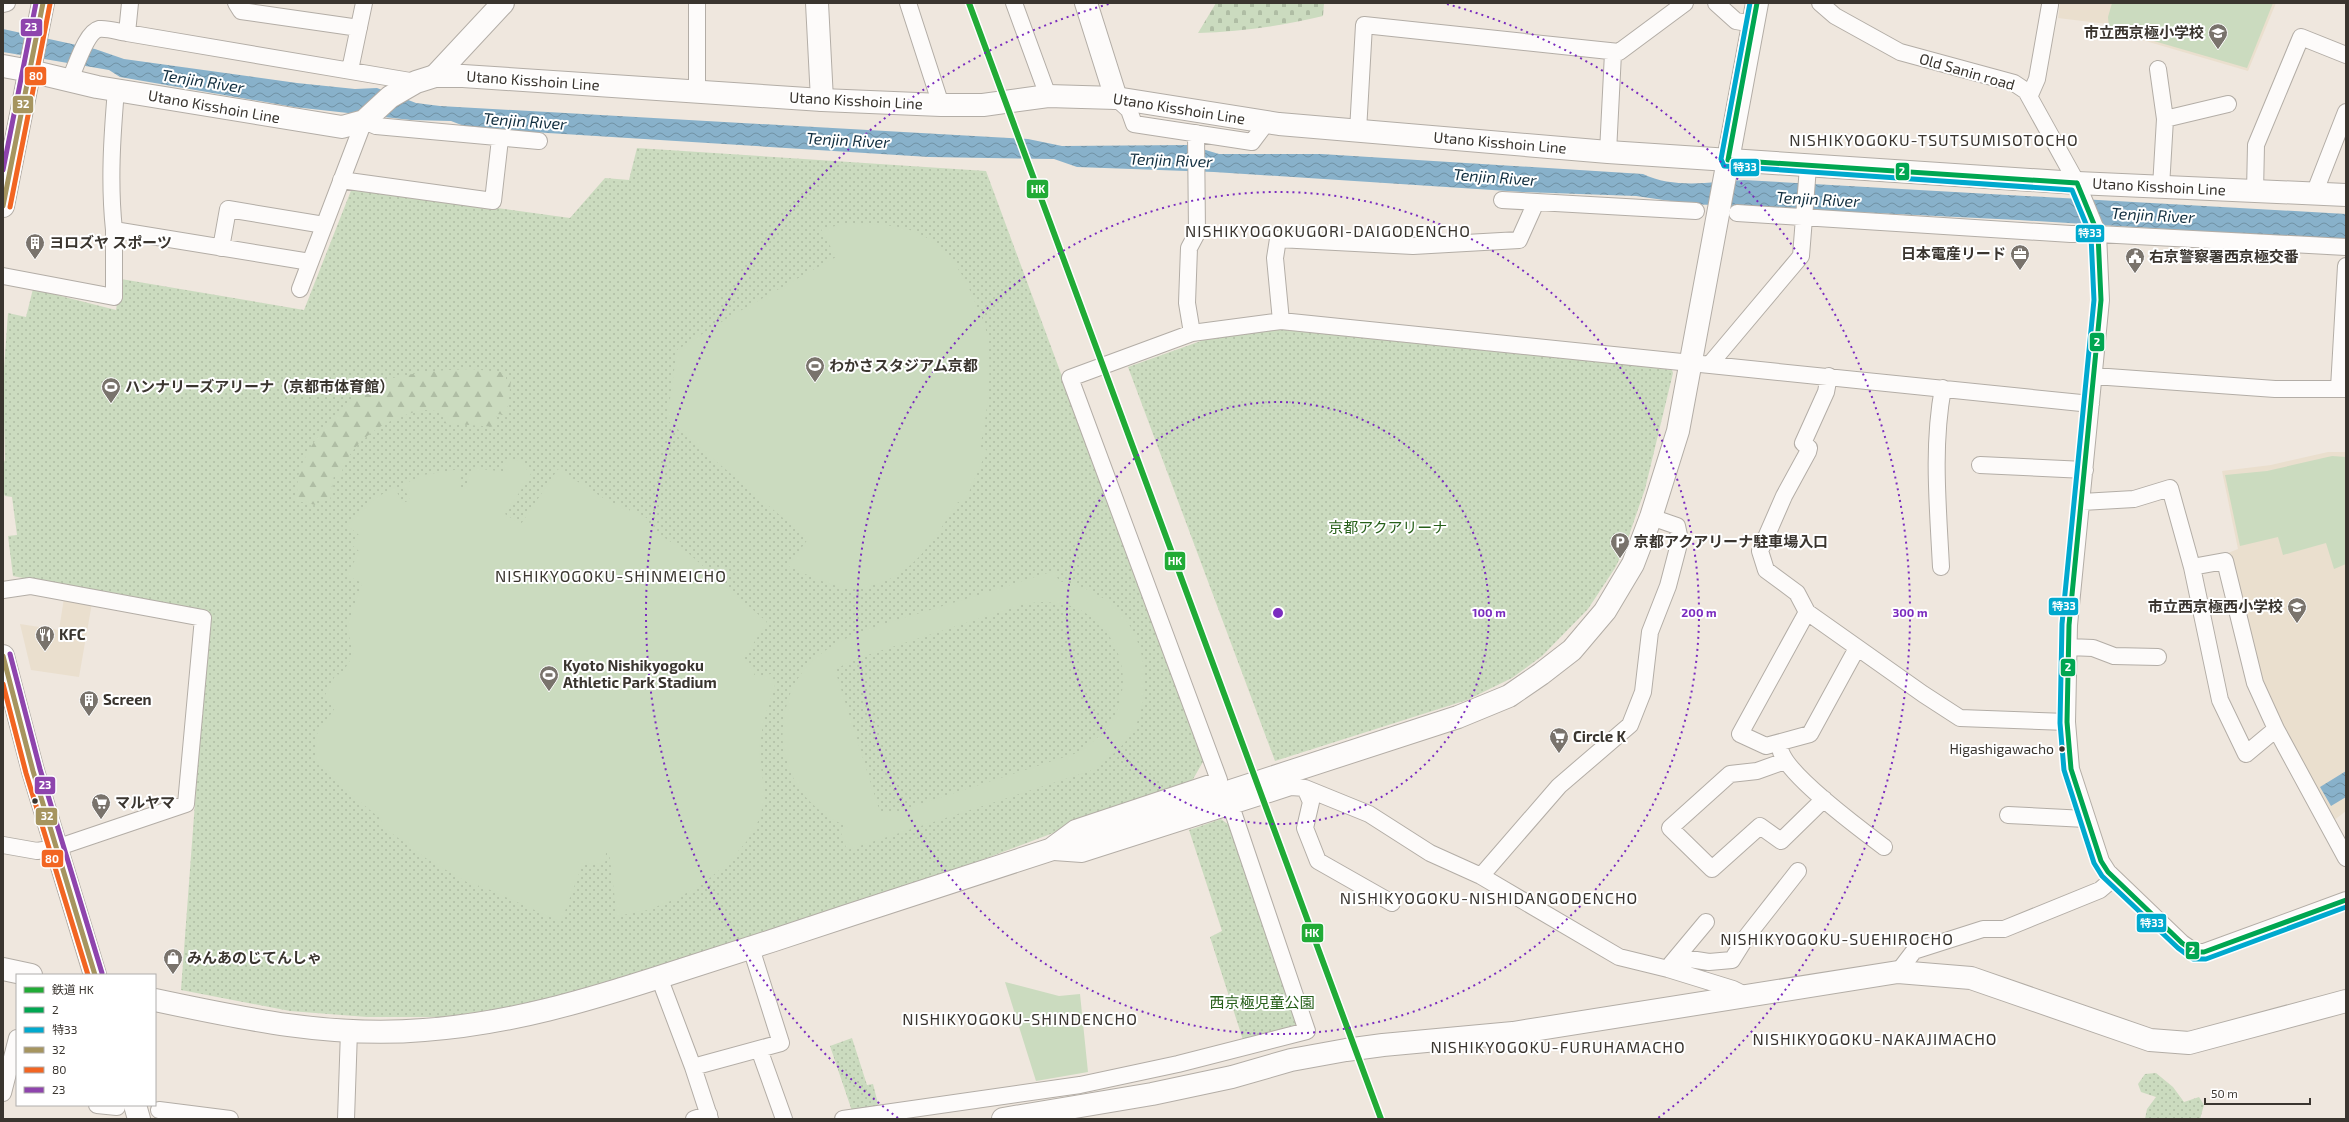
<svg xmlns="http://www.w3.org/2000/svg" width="2349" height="1122" font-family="'Exo 2','Noto Sans JP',sans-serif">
  <defs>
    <pattern id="grass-dots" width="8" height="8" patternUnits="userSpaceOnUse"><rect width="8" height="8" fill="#cbdbbf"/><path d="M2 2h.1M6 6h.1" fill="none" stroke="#afbda4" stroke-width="1.8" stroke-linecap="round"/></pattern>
    <pattern id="forest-firs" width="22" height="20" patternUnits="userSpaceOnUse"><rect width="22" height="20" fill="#cbdbbf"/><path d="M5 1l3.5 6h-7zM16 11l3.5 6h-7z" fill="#afbda4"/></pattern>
    <pattern id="cemetery-stones" width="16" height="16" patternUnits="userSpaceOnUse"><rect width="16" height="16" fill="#cbdbbf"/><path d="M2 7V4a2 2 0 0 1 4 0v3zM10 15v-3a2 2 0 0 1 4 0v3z" fill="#afbda4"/></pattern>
    <pattern id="water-waves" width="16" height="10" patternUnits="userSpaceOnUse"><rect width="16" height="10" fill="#88b1ca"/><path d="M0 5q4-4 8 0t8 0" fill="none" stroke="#7091a4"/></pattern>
  </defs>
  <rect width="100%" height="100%" fill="#efe7de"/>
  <path fill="#eadfce" d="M2060,3H2276L2248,71L2108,30L2107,24L2058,18Z
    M2328,452H2346V811L2333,821L2267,695L2228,553L2238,549L2222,471L2271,465Z
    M64,598L92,603L79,677L31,670L20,624L59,630Z"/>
  <path fill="url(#grass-dots)" d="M637,148L986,171L1204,760L1192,781L963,867L598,986L520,1006L442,1017H367L290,1011L181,990L209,615L13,576L8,536L17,535L12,497L5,496L3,492V464L5,460L3,382L8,313L26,317L33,289L116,310L121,279L304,310L352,188L570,218L605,178L629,180Z
    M1281,329L1622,364L1672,370L1673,373L1645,489L1624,550L1615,568L1588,609L1542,656L1512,678L1467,700L1275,761L1128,367L1212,337Z
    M1221,819L1229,825L1298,1020L1295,1027L1243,1040L1210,937L1222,931L1189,830Z
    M852,1038L867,1085L873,1084L879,1108L852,1111L830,1046Z
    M2156,1073L2173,1087L2184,1102L2199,1097L2204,1105L2200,1119H2145L2147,1109L2156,1097L2141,1092L2138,1084L2145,1074Z"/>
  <path fill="url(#forest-firs)" d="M471,369L501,372L506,376V379L511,380L507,415L497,414L496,427L443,423V412C437,411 430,410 425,410C391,415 348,441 341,476L334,475L330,501L317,498L316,505L297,501C297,492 297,482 299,473C309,439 351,390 386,380C413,372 443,370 471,369Z"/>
  <path fill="url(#cemetery-stones)" d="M1216,3H1324L1323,16C1282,26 1240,32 1198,33Z"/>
  <path fill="#cbdbbf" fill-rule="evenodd" d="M2112,3H2273L2247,68L2109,28L2108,17Z
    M850,223C869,224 888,224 907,229C944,240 965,274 977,307C980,314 985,322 986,330C993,368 988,410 980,447L987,450L964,504L958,502C936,536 915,575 873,585C868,587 860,590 855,589C834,588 807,575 788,566L808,539L667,420L677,350L731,316L836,257L821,229Z
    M2332,456L2346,457V564L2334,569L2326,543L2283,555L2278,537L2240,546L2225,475L2267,471Z
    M508,459L524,462L523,468L532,471L529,478L505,514L521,524L558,469L614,505L616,503L629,511L631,508L648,519L646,523L653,527L652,530L687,552L767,622L743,660L757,669L753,677L771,674L775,686L764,719L759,749L765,795L760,818L747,841L728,863L700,886L673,900L648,910L617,916L609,852L606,853L605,864L583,863L561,922L479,885L477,888L427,859L379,824L382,820L341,786L316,760L317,734L337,705L323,699L336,674L341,675L354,654L348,632L349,621L362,583L346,575L360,552L352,545L360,536L347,525L376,498L394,487L403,503L410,500L402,485L423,475L460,469L461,487H469V471H471L472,468L507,472L504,465Z
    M1054,571L1059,581C1079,585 1097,592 1113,606C1147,634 1153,692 1134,729C1125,747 1106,760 1090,771L847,850L840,830L848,827C813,811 792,789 784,750C781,737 783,721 786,708C801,640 876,627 933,609C973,597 1013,584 1054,571ZM1038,602C1049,602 1063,603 1074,607C1110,622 1131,663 1120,700C1118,707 1116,717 1111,723C1102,736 1090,744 1077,753L899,811L880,812L835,670L852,660L1021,605Z
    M1005,982L1059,996L1080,994L1088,1072L1036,1081Z"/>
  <path fill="url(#water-waves)" d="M3,29L95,49L124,59L297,83L355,89L377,88L416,103L440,106L1028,139L1062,146L1189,145L1219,154H1321L1643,174C1674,189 1711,182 1744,180L2346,214V240L2018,220L1691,204L1636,196L1523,192L1214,172L1077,167L1054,159L929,157L500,130L464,126L451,121L411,120L294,107L120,77L109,70L3,52Z
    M2346,771V797L2331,806L2320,787Z"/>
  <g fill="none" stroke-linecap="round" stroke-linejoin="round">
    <g stroke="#b3ada6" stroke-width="18">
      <path id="street" d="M130,3L127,33L416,82
        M236,3L241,11L359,28
        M908,3L941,105
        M1014,3L1048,96
        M1716,3L1736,21L1753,24
        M1820,3L1835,16L1900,52L2014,83L2026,91L2077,183L2098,234L2101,300L2069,625L2067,722L2071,769L2101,861L2108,872L2182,943L2195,952H2204L2346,900
        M3,4L7,3
        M2158,69L2165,119L2161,187
        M350,70L364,3
        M70,79C76,67 86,32 99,29C108,28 119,32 127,33
        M697,92V3
        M2030,95L2037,79L2050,5
        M1116,98L1129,110L1134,124L1252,142L1267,122
        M2165,119L2228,104
        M1358,131L1364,25L1619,52L1685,3
        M1608,152L1613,53
        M341,180L493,201L500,139
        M2255,192L2256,145L2301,37L2346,55
        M2314,194L2346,112
        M1502,200L1696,211
        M1737,213L2071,234H2098L2346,247
        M114,230C109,183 112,137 116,90
        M221,248L228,209L324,225
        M3,276L114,297V230L310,262
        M300,289L364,121L376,126L539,141
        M1281,321L1275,258L1278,239L1413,246L1519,240L1536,202
        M1192,333L1187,303L1189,248L1197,233L1196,133
        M1711,363L1801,256L1808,167
        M1829,376L1826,392L1803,443L1809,448L1808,452L1784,496L1760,551L1766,570L1797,593L1807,612L1923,694L1960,718L2067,722
        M2094,376L2275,389H2346
        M2339,388L2346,266
        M1980,465L2085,470
        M2082,502L2134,499L2170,488L2192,567L2220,700L2246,754L2276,729
        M1941,567C1938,507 1932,447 1943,388
        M2192,567L2225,561L2255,683L2276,729L2346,858
        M3,590L30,586L203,618L186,804L56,848L37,851L3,845
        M1807,612L1740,734L1766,746L1810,734L1857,648
        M2069,647L2093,648L2114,656L2158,657
        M1781,752C1790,777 1860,829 1884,847
        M1785,761L1757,771L1730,774L1670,828L1712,869L1760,826L1781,841L1824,799
        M1305,788L1311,802L1305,828L1318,861L1392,903
        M2008,815L2086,819
        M1052,845L1075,828L1219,780L1070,378L1192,333L1281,321L2091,404
        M1054,852L1082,854L1291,787L1305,788L1369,814L1430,853L1481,876L1619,957L1668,969L1733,989L1747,996
        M1481,876L1559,786L1630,725L1643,692L1650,632L1668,586L1680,540L1677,526L1651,517
        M1677,957L1709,962L1732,960L1747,936L1798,871
        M1671,964L1706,922
        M1898,972L1914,951L1983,929H2004L2100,890L2114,878
        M659,977L693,1067L710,1119
        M759,1049L784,1119
        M693,1067L781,1043L751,948
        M3,1093L17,1038
        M97,1105L117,1107
        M159,1110L230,1119
        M346,1119L349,1031
        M694,1119L709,1114
        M843,1119L1080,1085L1178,1064L1307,1031L1231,806"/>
    </g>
    <g stroke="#b3ada6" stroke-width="24">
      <path id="secondary" d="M817,3L822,100
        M1086,3L1116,98
        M435,76L503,3
        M3,969L31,975
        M155,1000C244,1019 333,1038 424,1030C509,1024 589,1000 669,974C729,955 790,935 850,915C1053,849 1256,783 1458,717L1509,696L1541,674L1572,650L1605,611L1633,564L1651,517L1678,431L1757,3
        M1003,1119L1152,1094L1232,1077L1291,1060L1346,1050L1383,1045L1513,1033L1898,972L1971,978L2150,1040L2189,1043L2346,1001"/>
    </g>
    <g stroke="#b3ada6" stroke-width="24">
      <path id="primary" d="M30,71L97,87L342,127L364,121L390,97L416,82L435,76H463L822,100L941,105H983L1048,96L1116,98L1279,124L1608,152L2077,183L2346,195"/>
    </g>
    <g stroke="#b3ada6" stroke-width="24">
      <path id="highway" d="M3,66L30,71
        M3,206L43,3
        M3,656L33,771L95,975
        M135,1105L139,1119"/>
    </g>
    <use href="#street" stroke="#fdfbfa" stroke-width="16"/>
    <use href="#secondary" stroke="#fdfbfa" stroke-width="22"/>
    <use href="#primary" stroke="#fdfbfa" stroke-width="22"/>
    <use href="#highway" stroke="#fdfbfa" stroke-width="22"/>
    <g stroke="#fff" stroke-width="8">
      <path id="bus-1" d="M1728,160L2077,183
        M1728,160L1757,3
        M2077,183L2098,234L2101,300L2069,625L2067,722L2071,769L2101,861L2108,872L2182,943L2195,952H2204L2346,900"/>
    </g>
    <g stroke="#fff" stroke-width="8">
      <path id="bus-2" d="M1750,3L1721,159L1724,166L2072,190L2091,236L2094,300L2062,624L2060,723L2064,770L2094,863L2102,876L2178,948L2193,959H2206L2346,907"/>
    </g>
    <g stroke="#fff" stroke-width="8">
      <path id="bus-3" d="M3,206L43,3
        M3,656L33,771L95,975"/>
    </g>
    <g stroke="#fff" stroke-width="8">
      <path id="bus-4" d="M10,207L50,4
        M3,684L26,773L88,975"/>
    </g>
    <g stroke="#fff" stroke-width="8">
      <path id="bus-5" d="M3,170L36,3
        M10,654L40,769L102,973"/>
    </g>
    <use href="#bus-1" stroke="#00a651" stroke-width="5"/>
    <use href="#bus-2" stroke="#00a9ce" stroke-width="5"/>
    <use href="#bus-3" stroke="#a6955f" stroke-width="5"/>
    <use href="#bus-4" stroke="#f26522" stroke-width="5"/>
    <use href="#bus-5" stroke="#8e44ad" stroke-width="5"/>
    <g stroke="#fff" stroke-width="9">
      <path id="rail-1" d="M969,3L1381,1119"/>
    </g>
    <use href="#rail-1" stroke="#21ab36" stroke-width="6"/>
  </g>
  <g fill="none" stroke="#7b2cbf" stroke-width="2" stroke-dasharray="2 4">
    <circle cx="1278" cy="613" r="211"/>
    <circle cx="1278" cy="613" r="421"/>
    <path d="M898 1118A632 632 0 0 1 1109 4M1447 4A632 632 0 0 1 1658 1118"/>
  </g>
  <defs>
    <g id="school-pin" transform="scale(1)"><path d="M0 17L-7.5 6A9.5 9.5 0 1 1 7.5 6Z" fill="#79736c" stroke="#fff"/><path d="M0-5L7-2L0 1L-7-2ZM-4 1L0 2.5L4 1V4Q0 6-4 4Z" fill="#fff"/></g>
    <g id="building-pin" transform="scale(1)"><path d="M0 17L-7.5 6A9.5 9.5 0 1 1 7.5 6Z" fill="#79736c" stroke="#fff"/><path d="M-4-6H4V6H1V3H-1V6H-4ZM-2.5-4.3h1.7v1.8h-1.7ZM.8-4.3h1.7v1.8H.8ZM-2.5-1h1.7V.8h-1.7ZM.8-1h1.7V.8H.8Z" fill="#fff"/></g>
    <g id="office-pin" transform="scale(1)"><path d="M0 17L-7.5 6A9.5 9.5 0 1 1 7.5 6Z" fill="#79736c" stroke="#fff"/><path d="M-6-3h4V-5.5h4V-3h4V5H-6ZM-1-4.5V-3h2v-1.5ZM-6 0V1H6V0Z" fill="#fff"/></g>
    <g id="civic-pin" transform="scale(1)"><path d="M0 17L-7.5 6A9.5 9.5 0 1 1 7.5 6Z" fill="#79736c" stroke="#fff"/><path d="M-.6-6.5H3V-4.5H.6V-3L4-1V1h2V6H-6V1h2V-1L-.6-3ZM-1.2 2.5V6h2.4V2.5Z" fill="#fff"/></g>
    <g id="stadium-pin" transform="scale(1)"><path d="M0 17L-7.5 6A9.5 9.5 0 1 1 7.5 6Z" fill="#79736c" stroke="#fff"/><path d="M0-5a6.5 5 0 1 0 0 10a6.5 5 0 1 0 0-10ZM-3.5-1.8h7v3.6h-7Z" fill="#fff"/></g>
    <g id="parking-pin" transform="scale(1)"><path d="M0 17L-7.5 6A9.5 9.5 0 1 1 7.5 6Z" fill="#79736c" stroke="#fff"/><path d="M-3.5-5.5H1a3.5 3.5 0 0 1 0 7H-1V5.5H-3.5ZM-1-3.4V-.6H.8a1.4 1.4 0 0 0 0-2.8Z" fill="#fff"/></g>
    <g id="restaurant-pin" transform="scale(1)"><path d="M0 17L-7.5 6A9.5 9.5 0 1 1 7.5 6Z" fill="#79736c" stroke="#fff"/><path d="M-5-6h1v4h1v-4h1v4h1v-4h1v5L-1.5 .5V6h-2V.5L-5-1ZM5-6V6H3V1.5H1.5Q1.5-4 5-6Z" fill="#fff"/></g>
    <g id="supermarket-pin" transform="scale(1)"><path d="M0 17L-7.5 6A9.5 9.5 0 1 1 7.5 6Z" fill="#79736c" stroke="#fff"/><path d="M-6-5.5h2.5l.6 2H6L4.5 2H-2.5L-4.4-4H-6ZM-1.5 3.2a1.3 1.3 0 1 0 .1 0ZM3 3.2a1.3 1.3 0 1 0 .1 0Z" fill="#fff"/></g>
    <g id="shop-pin" transform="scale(1)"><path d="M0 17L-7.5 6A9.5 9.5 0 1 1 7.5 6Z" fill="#79736c" stroke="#fff"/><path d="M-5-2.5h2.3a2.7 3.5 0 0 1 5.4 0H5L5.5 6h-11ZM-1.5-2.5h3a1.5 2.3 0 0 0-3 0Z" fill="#fff"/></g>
  </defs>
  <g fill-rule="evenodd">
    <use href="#school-pin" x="2218" y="33"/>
    <use href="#building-pin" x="35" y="243"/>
    <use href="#office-pin" x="2020" y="254"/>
    <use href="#civic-pin" x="2135" y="257"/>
    <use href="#stadium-pin" x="815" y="366"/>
    <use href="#stadium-pin" x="111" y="387"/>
    <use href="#parking-pin" x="1620" y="542"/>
    <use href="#school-pin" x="2297" y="607"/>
    <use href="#restaurant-pin" x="45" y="635"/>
    <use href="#stadium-pin" x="549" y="675"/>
    <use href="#building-pin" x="89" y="700"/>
    <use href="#supermarket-pin" x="1559" y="737"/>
    <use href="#supermarket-pin" x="101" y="803"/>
    <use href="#shop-pin" x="173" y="958"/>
  </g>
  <g fill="#3a352f" stroke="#fff" stroke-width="1.5">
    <circle cx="2062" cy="749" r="3.5"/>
    <circle cx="35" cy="801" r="3.5"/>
  </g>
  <g text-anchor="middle" stroke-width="4" stroke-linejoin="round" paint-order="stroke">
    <g font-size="14" fill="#3a352f" stroke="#fff" text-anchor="end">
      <text x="2054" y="754">Higashigawacho</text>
    </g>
    <g font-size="15" font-weight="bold" fill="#3a352f" stroke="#fff" text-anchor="start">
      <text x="2204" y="38" text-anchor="end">市立西京極小学校</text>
      <text x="49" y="248">ヨロズヤ スポーツ</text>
      <text x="2006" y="259" text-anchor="end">日本電産リード</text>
      <text x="2149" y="262">右京警察署西京極交番</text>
      <text x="829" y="371">わかさスタジアム京都</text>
      <text x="125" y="392">ハンナリーズアリーナ（京都市体育館）</text>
      <text x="1634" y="547">京都アクアリーナ駐車場入口</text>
      <text x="2283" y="612" text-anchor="end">市立西京極西小学校</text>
      <text x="59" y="640">KFC</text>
      <text x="563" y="671">Kyoto Nishikyogoku<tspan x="563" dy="17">Athletic Park Stadium</tspan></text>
      <text x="103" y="705">Screen</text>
      <text x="1573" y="742">Circle K</text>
      <text x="115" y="808">マルヤマ</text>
      <text x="187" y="963">みんあのじてんしゃ</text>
    </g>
    <g font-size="15" fill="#3a352f" stroke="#fff">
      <text transform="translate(1967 72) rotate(16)" y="5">Old Sanin road</text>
      <text transform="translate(533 81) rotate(4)" y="5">Utano Kisshoin Line</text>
      <text transform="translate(856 101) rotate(3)" y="5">Utano Kisshoin Line</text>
      <text transform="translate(214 107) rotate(10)" y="5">Utano Kisshoin Line</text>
      <text transform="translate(1179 109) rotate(9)" y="5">Utano Kisshoin Line</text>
      <text transform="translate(1500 143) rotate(5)" y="5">Utano Kisshoin Line</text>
      <text transform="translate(2159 187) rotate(3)" y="5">Utano Kisshoin Line</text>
    </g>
    <g font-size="15" fill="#265f19" stroke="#fff">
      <text x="1388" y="533">京都アクアリーナ</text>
      <text x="1262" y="1008">西京極児童公園</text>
    </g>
    <g font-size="16" font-style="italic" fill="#112e3f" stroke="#fff">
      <text transform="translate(203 81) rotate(9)" y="6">Tenjin River</text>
      <text transform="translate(525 121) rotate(4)" y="6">Tenjin River</text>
      <text transform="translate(848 140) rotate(3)" y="6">Tenjin River</text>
      <text transform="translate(1171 160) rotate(2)" y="6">Tenjin River</text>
      <text transform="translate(1495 177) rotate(4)" y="6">Tenjin River</text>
      <text transform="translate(1818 199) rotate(3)" y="6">Tenjin River</text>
      <text transform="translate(2153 215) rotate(3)" y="6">Tenjin River</text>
    </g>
    <g font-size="16" letter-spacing="1" fill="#3a352f" stroke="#fff">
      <text x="1934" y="146">NISHIKYOGOKU-TSUTSUMISOTOCHO</text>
      <text x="1328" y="237">NISHIKYOGOKUGORI-DAIGODENCHO</text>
      <text x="611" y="582">NISHIKYOGOKU-SHINMEICHO</text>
      <text x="1489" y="904">NISHIKYOGOKU-NISHIDANGODENCHO</text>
      <text x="1837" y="945">NISHIKYOGOKU-SUEHIROCHO</text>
      <text x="1020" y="1025">NISHIKYOGOKU-SHINDENCHO</text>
      <text x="1875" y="1045">NISHIKYOGOKU-NAKAJIMACHO</text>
      <text x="1558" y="1053">NISHIKYOGOKU-FURUHAMACHO</text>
    </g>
  </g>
  <circle cx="1278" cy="613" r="6" fill="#7b2cbf" stroke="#fff" stroke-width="2"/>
  <g font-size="12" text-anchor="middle" font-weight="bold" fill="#7b2cbf" stroke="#fff" stroke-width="4" stroke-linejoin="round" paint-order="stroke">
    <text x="1489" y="617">100 m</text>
    <text x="1699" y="617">200 m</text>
    <text x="1910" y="617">300 m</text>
  </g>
  <g stroke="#fff" stroke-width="1.5">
    <rect x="20" y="18" width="23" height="19" rx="4" fill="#8e44ad"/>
    <rect x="24" y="66" width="23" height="20" rx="4" fill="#f26522"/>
    <rect x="12" y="95" width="22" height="19" rx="4" fill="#a6955f"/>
    <rect x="1730" y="158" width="30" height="19" rx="4" fill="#00a9ce"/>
    <rect x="1895" y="162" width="15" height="19" rx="4" fill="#00a651"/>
    <rect x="1026" y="179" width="23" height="20" rx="4" fill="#21ab36"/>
    <rect x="2075" y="224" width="30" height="19" rx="4" fill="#00a9ce"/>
    <rect x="2089" y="332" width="16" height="20" rx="4" fill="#00a651"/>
    <rect x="1164" y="551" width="22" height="20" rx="4" fill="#21ab36"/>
    <rect x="2048" y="597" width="31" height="19" rx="4" fill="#00a9ce"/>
    <rect x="2060" y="658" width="16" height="19" rx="4" fill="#00a651"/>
    <rect x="34" y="776" width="22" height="19" rx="4" fill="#8e44ad"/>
    <rect x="35" y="807" width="23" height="19" rx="4" fill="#a6955f"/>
    <rect x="41" y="849" width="23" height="19" rx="4" fill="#f26522"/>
    <rect x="2136" y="913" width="31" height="20" rx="4" fill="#00a9ce"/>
    <rect x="1301" y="923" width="23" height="20" rx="4" fill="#21ab36"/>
    <rect x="2185" y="941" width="15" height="19" rx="4" fill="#00a651"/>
  </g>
  <g font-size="11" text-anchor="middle" font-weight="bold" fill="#fff">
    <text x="31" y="31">23</text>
    <text x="36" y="80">80</text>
    <text x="23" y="108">32</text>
    <text x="1745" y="171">特33</text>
    <text x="1902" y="175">2</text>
    <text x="1038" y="193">HK</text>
    <text x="2090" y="237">特33</text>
    <text x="2097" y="346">2</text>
    <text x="1175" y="565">HK</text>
    <text x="2064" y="610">特33</text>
    <text x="2068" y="671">2</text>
    <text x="45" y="789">23</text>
    <text x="47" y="820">32</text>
    <text x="52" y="863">80</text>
    <text x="2152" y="927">特33</text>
    <text x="1312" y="937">HK</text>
    <text x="2192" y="954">2</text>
  </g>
  <rect width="2349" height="1122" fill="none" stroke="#3a352f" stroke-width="8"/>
  <rect x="16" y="974" width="140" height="132" fill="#ffffff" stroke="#b0aeac"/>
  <rect x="24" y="987" width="20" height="6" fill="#21ab36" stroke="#b0aeac"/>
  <text x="52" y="994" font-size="12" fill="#3a352f">鉄道 HK</text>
  <rect x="24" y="1007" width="20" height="6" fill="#00a651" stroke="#b0aeac"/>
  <text x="52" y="1014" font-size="12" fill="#3a352f">2</text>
  <rect x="24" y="1027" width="20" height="6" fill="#00a9ce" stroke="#b0aeac"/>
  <text x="52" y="1034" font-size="12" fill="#3a352f">特33</text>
  <rect x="24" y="1047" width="20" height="6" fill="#a6955f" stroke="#b0aeac"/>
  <text x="52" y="1054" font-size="12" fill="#3a352f">32</text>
  <rect x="24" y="1067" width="20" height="6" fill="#f26522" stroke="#b0aeac"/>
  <text x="52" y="1074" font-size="12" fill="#3a352f">80</text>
  <rect x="24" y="1087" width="20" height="6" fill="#8e44ad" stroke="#b0aeac"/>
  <text x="52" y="1094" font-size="12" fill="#3a352f">23</text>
  <path d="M2205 1098v6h105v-6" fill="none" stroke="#3a352f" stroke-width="2"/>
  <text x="2211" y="1098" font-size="12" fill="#3a352f" stroke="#ffffff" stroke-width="3" paint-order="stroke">50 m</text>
</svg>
